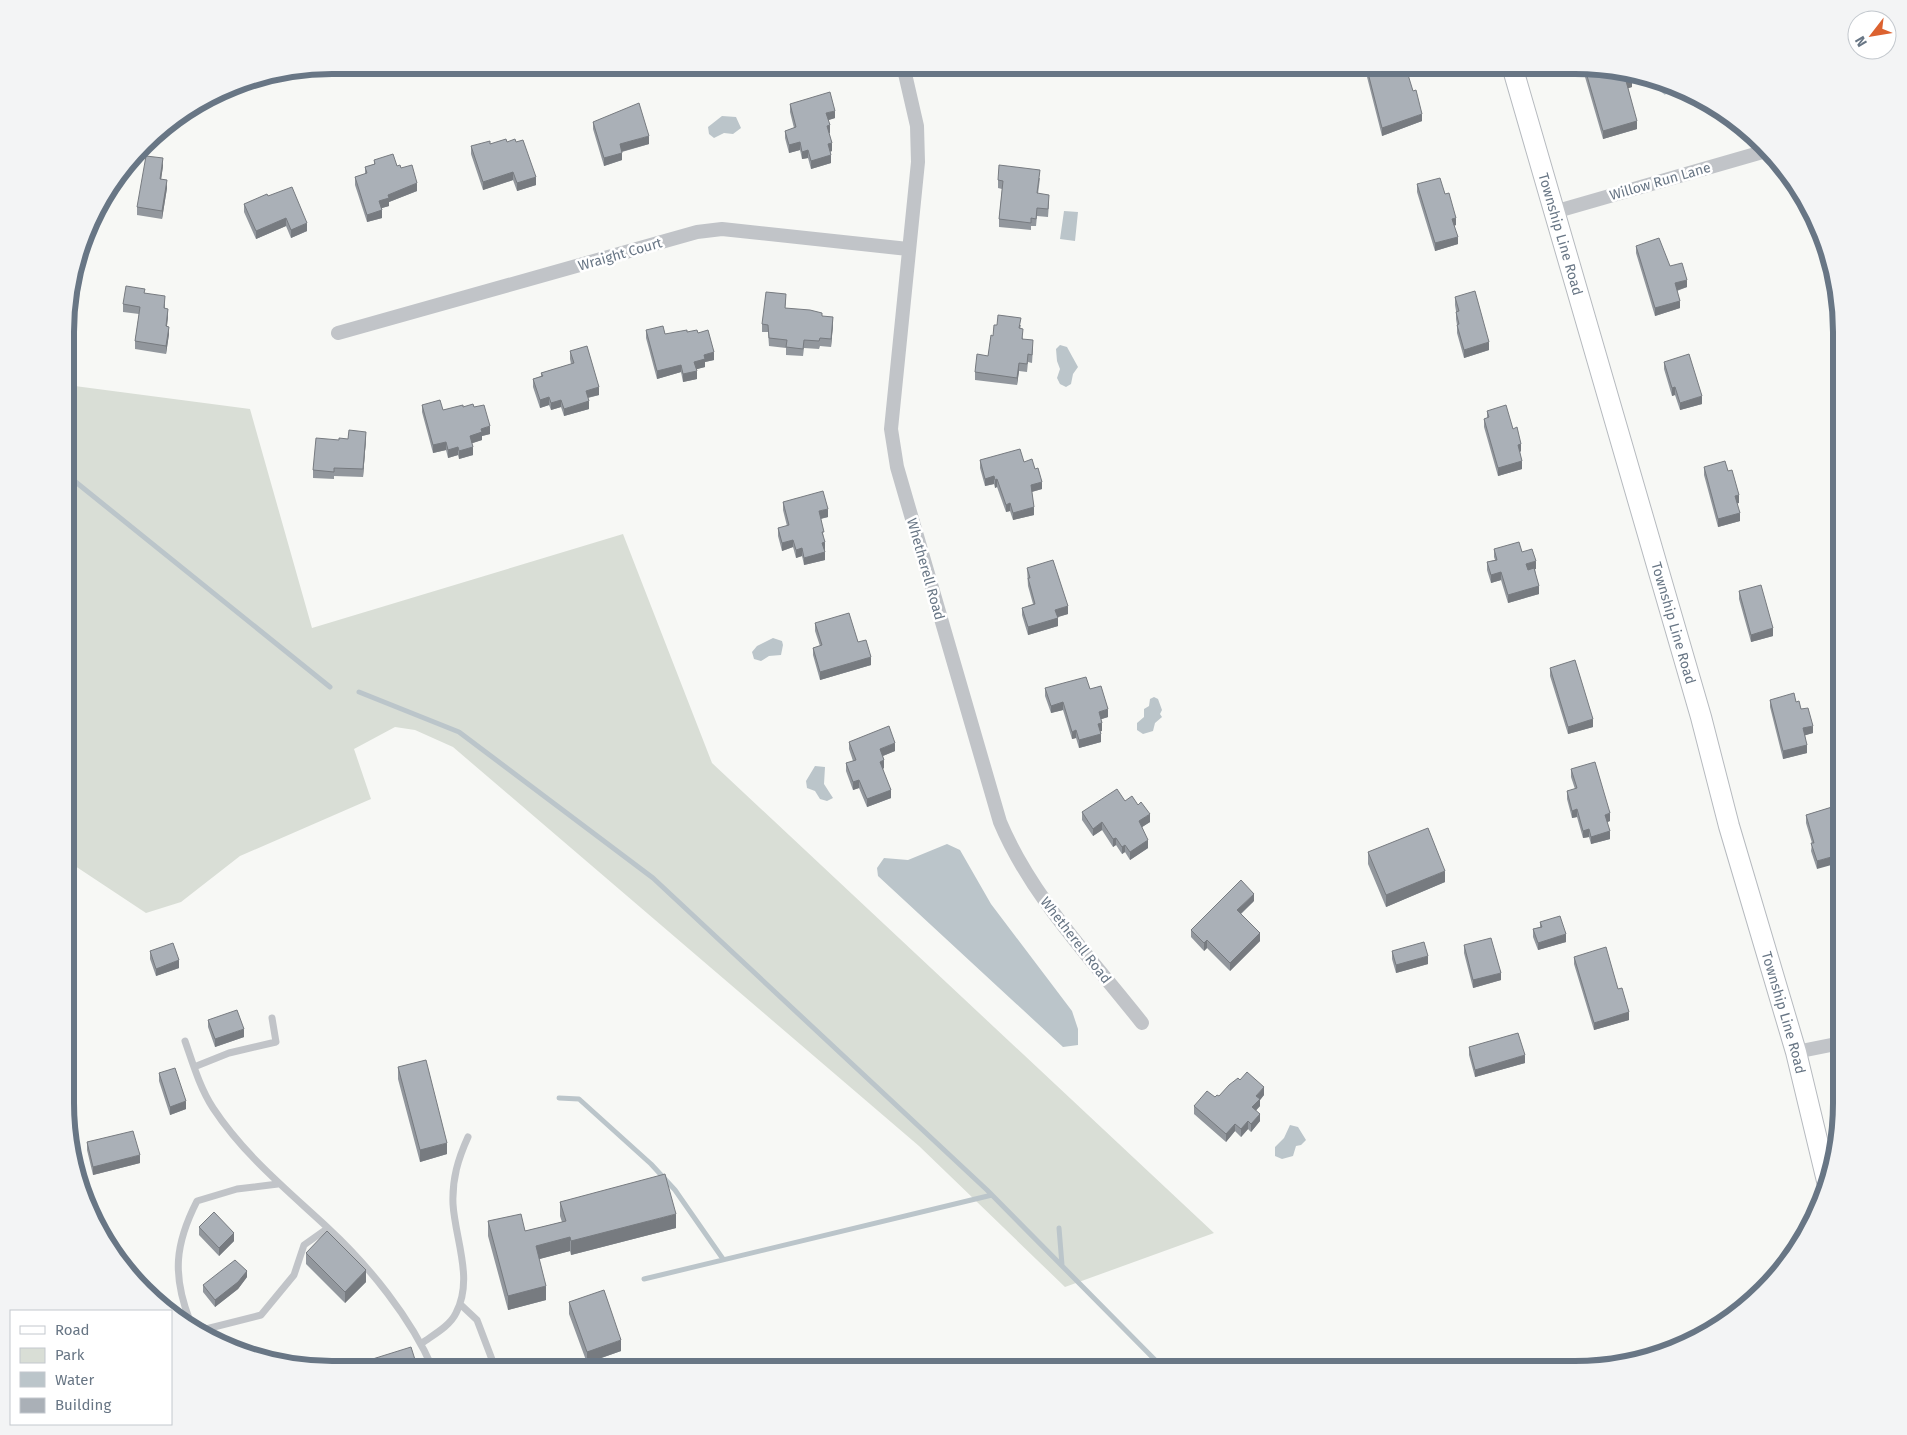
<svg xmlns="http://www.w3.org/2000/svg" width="1907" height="1435" font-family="'Fira Sans',sans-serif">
  <rect width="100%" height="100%" fill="#f7f8f5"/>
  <path fill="#d9ded6" d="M67,385L250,409L312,628L623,534L712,763L1214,1233L1065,1287L919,1146L453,747L415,730L395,727L354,749L371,799L240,856L181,902L146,913L66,860Z"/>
  <path fill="#bbc5ca" d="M1659,81L1682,88L1667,92L1665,95L1660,91Z
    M722,116L736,117L741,128L733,134L724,133L714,138L709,134L708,127Z
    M1064,211L1078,212L1075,241L1060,239Z
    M1060,345L1067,347L1078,367L1073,374L1071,384L1066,387L1060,384L1057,378L1060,369L1057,361L1056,349Z
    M773,638L782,641L783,645L781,655L769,656L761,661L754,659L752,652L757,646Z
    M1154,697L1158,699L1162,710L1160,714L1162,717L1155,723L1153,731L1143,734L1137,730V723L1144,717V709L1149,706L1150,699Z
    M815,766L825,767L824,784L833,798L827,801L820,799L815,791L807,788L806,781Z
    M947,844L960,850L991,904L1072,1011L1078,1029V1045L1063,1047L878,876L877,868L884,858L908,860Z
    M1290,1125L1298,1127L1306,1140L1301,1145L1296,1146L1293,1156L1282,1159L1275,1156V1147L1284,1138Z"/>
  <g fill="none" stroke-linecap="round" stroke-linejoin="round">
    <path stroke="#bbc5ca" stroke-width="5" d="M67,475L330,687
      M359,692L459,732L653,878L987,1190L1165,1370
      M559,1098L579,1099L651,1164L675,1190L723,1259
      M1059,1228L1062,1265
      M644,1279L992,1195"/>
    <g stroke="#b6babf" stroke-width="22">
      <g id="secondary">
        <path id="s1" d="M1512,66L1701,717L1729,826L1796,1052L1827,1181"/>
      </g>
    </g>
    <path stroke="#c1c4c8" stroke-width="7" d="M185,1041C193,1064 200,1088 213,1108C244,1155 287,1190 328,1228C369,1266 411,1318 433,1369
      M194,1067L229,1053L276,1042L272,1018
      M278,1184L237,1189L197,1201C175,1244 172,1275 190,1321L206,1329L261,1315L294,1275L304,1245L328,1228
      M460,1304L477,1320L496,1370
      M422,1343C433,1335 450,1326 456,1313C474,1279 455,1239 453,1204C452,1179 458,1159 468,1137
      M515,1370L528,1365"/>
    <path stroke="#c1c4c8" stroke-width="14" d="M903,65L917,126L918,162L891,429L897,467L1000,822C1032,898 1092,959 1142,1023
      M1554,212L1766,151
      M67,330L76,271
      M338,333L697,232L722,229L908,249
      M1796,1052L1841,1043"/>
    <use href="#secondary" stroke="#fff" stroke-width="20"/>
  </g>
  <path fill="#92979d" d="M1367,69L1422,121L1382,136L1367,77Z
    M1585,69L1632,87L1628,88L1637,129L1603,139L1585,77Z
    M790,104L835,118L828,120L829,133L832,151L830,152L831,163L811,169L808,158L802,159L800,150L789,153L785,138V131L794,128L790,112Z
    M593,122L649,144L622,152V160L604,166L593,129Z
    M507,142H516L536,185L517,191L513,180L483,190L471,154V146Z
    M374,160L397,166L401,168L417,191L389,202V206L381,208L382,218L367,222L355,185V177L365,174V167L374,164Z
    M163,166L161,179L167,188L162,219L137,215V207Z
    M1040,178L1038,194L1049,203L1048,217L1037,216L1036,226H1031V230L999,227V219L1002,189L998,188V180Z
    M1417,184L1445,194L1456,225L1454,226L1458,244L1435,251L1417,192Z
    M268,196L307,231L291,238L286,226L256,239L244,212V204Z
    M1636,246L1670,266L1687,287L1677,291L1680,308L1655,316L1636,253Z
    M145,293L165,304V308L168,316L167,326L169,334L166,354L135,349V341L139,314L123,312V304Z
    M1455,297L1489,350L1464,358L1457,333V325L1456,319V311L1455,305Z
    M786,302L785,308L822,316L833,325L831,347L820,346L819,349L804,348L803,356L786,355V348L769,346L768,332H762V324Z
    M997,325H1021L1020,329L1023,339L1033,348L1032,363L1028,362L1027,372L1019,371L1017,385L975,380V372L988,356Z
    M646,330L665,334L687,332L698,333L714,360L705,362V367L696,369L697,379L683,382L681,372L657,379L646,338Z
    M570,351L599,395L588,398L589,409L564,416L561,407L551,410L549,405L540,408L533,387V379L541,376V373L571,364L570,359Z
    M1664,362L1702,404L1680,410L1675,395L1672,396L1664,369Z
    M422,405L443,410L463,407H474L490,434L482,436V440L472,443L473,455L459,459L458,455L448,458L446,450L433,453L422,412Z
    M1487,411L1513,429L1521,451L1520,452L1522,469L1498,476L1484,427V419L1487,418Z
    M348,439H366L363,477L334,476V479L313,478V470L339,440Z
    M980,460L1024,462L1035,469L1042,489L1032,492L1034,515L1013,520L1010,511L1006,512L997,487L995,488L994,484L985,486L980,468Z
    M1704,467L1728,471L1739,503H1737L1740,521L1718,527L1704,475Z
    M783,502L828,517L821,519L824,540L825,560L804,565L802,556L796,558L793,547L782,551L778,536V528L787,526L783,510Z
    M1494,549L1522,552L1536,569H1535L1539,594L1508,603L1501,580L1491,583L1487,570V562L1495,560L1494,557Z
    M1027,568L1068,614L1057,617L1058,626L1028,635L1022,615V608L1033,604L1028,586Z
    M1739,591L1773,636L1751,642L1739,599Z
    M815,623L858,642L871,665L820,680L813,655V648L820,646L815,631Z
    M1550,668L1593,727L1568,734L1550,676Z
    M1045,688L1090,689L1108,717L1101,719L1102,731H1100L1101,742L1079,748L1076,738L1072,739L1063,710L1051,713L1045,696Z
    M1770,700L1796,702L1801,709L1813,733L1805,735L1807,753L1783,759L1770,707Z
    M849,742L895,751L883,756L884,768L883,769L891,798L867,807L859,788L853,790L846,771V763L853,761L849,749Z
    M1571,769L1610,821L1607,822L1610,839L1591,844L1589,837L1583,838L1577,817L1572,818L1567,799V791L1575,789L1571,777Z
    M1125,801L1150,822L1142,827L1148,848L1130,860L1125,852L1122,854L1116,845L1113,847L1102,830L1093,836L1082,820V812Z
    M1832,807L1817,869L1811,851L1812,843L1806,823V815Z
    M1368,852L1445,882L1386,907L1368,864Z
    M1254,901L1241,914L1260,941L1230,971L1207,948L1204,951L1191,937V930Z
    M1540,922L1566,942L1538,950L1533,937V929L1540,927Z
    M1464,945L1501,980L1473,988L1464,953Z
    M150,951L179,968L156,976L150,959Z
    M1392,951L1428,964L1396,973L1392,959Z
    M1574,957L1618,989L1629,1020L1594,1030L1574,964Z
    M208,1020L244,1037L215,1047L208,1027Z
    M1469,1047L1525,1063L1475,1077L1469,1055Z
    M398,1067L447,1154L420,1162L398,1079Z
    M159,1073L186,1109L170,1115L159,1081Z
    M1264,1095L1260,1100V1106L1256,1110L1260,1121L1251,1132L1248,1129L1241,1137L1235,1131L1226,1142L1194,1114V1106L1219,1096Z
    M87,1142L140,1163L93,1175L87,1150Z
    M560,1202L676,1228L571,1255L570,1251L539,1259L546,1300L508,1310L488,1236V1221L525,1231L562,1222L560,1216Z
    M199,1227L234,1241L219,1256L199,1235Z
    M306,1253L366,1282L345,1303L306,1264Z
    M247,1277L238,1289L215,1307L203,1292V1285Z
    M569,1302L621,1351L587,1363L569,1314Z"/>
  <path fill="#777b80" d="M1632,79V87L1626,89V81Z
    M835,111V118L826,121V113Z
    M1422,114V121L1382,136V128Z
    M1637,121V129L1603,139V131Z
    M830,125V133L827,134V126Z
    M649,136V144L620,152V144Z
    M800,142V150L789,153V145Z
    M832,143V151L828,152V144Z
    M808,150V158L802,159V152Z
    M622,153V160L604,166V158Z
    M831,155V163L811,169V161Z
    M163,158V166L160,187V179Z
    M513,172V180L483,190V182Z
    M536,177V185L517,191V183Z
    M167,180V188L162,219V211Z
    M417,183V191L389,202V206L379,209V201L388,195Z
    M382,210V218L367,222V215Z
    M286,218V226L256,239V231Z
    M1456,218V225L1452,226V219Z
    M307,223V231L291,238V230Z
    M1458,237V244L1435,251V243Z
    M1687,280V287L1675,291V283Z
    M1680,301V308L1655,316V308Z
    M168,309V316L166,334V326Z
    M833,317V325L831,347V339Z
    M169,327V334L166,354V346Z
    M1489,342V350L1464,358V350Z
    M714,352V360L705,362V367L694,370V362L704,355Z
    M1019,363V371L1017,385V378Z
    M681,365V372L657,379V371Z
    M697,371V379L683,382V374Z
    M599,387V395L586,398V391Z
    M1675,387V395L1672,396V388Z
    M1702,396V404L1680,410V403Z
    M549,397V405L540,408V400Z
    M561,400V407L551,410V403Z
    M589,401V409L564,416V409Z
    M490,426V434L482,436V440L470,444V436L481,429Z
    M366,432V439L363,477V469Z
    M446,442V450L433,453V445Z
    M1521,444V451L1518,453V445Z
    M458,447V455L448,458V450Z
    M473,447V455L459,459V451Z
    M1522,461V469L1498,476V468Z
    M994,476V484L985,486V479Z
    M997,479V487L995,488V480Z
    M1042,482V489L1031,492V485Z
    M1739,495V503L1735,504V496Z
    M1010,503V511L1006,512V505Z
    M1034,507V515L1013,520V513Z
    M828,509V517L819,519V511Z
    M1740,513V521L1718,527V519Z
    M793,540V547L782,551V543Z
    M825,542V550L822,551V543Z
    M802,548V556L796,558V550Z
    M825,552V560L804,565V558Z
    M1536,561V569L1526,572V564Z
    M1501,572V580L1491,583V575Z
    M1539,586V594L1508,603V595Z
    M1068,606V614L1055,618V610Z
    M1058,618V626L1028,635V627Z
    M1773,628V636L1751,642V635Z
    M871,657V665L820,680V672Z
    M1063,702V710L1051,713V706Z
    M1108,709V717L1099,720V712Z
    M1593,719V727L1568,734V727Z
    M1102,723V731L1098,732V724Z
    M1813,726V733L1803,736V728Z
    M1076,730V738L1072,739V732Z
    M1101,734V742L1079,748V740Z
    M895,743V751L880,757V749Z
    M1807,745V753L1783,759V751Z
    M884,760V768L880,770V762Z
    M859,780V788L853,790V782Z
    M891,790V798L867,807V799Z
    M1577,809V817L1572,818V811Z
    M1610,813V821L1605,823V815Z
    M1150,814V822L1139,829V821Z
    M1102,822V830L1093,836V829Z
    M1589,829V837L1583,838V831Z
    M1610,831V839L1591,844V837Z
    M1116,838V845L1113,847V839Z
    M1148,840V848L1130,860V852Z
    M1125,845V852L1122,854V847Z
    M1842,854V862L1817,869V861Z
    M1445,871V882L1386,907V895Z
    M1254,894V901L1237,917V910Z
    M1260,933V941L1230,971V963Z
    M1566,934V942L1538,950V943Z
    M1207,940V948L1204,951V943Z
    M1428,956V964L1396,973V965Z
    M179,960V968L156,976V969Z
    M1501,973V980L1473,988V980Z
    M1629,1012V1020L1594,1030V1023Z
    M244,1029V1037L215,1047V1039Z
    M1525,1055V1063L1475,1077V1070Z
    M1264,1087V1095L1260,1100V1106L1252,1115V1107L1256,1096Z
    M186,1101V1109L170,1115V1107Z
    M1260,1114V1121L1251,1132V1124Z
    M1248,1121V1129L1241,1137V1129Z
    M1235,1124V1131L1226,1142V1134Z
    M447,1143V1154L420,1162V1150Z
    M140,1155V1163L93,1175V1167Z
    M676,1214V1228L571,1255V1241Z
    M234,1233V1241L219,1256V1248Z
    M570,1237V1251L536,1260V1246Z
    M366,1270V1282L345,1303V1292Z
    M247,1271V1277L238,1289L215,1307V1300Z
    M546,1286V1300L508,1310V1296Z
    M621,1340V1351L587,1363V1352Z
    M702,1360V1367L700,1370H697Z"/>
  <path fill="#aab0b7" stroke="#777b80" d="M1383,65H1405L1413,91L1416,90L1422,114L1382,128L1367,69Z
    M1595,66L1630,74L1632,79L1626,81L1637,121L1603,131L1585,69Z
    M830,92L835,111L826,113L830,125L827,126L832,143L828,144L831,155L811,161L808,150L802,152L800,142L789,145L785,131L796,127L790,104Z
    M639,103L649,136L620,144L622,153L604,158L593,122Z
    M506,139L507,142L515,139L516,142L523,140L536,177L517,183L513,172L483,182L471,146L490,141V144Z
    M393,154L397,166L400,165L401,168L412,165L417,183L388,195L389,198L379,201L382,210L367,215L355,177L367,173L365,167L375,164L374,160Z
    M146,156L163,158L160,179L167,180L162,211L137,207Z
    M999,165L1040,170L1037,193L1049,195L1048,209L1037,208L1036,219L1031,218V223L999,219L1003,181L998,180Z
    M1440,178L1445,194L1449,193L1456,218L1452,219L1458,237L1435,243L1417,184Z
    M292,187L307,223L291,230L286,218L256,231L244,204L267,194L268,196Z
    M1659,238L1670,266L1682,263L1687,280L1675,283L1680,301L1655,308L1636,246Z
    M126,286L145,289L144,293L165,296L164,308L168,309L166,326L169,327L166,346L135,341L140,307L123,304Z
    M1475,291L1489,342L1464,350L1457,325L1459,324L1456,312L1459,311L1455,297Z
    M766,292L786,294L785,308L810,310L822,313V316L833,317L831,339L820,338L819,341L804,340L803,349L786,347L787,340L769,338L768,325L762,324Z
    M998,315L1021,318L1019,328L1023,329L1022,339L1033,340L1032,355L1028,354L1027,364L1019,363L1017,378L975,372L977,354L988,356L991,335L993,336L994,325H997Z
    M663,326L665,334L687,330V332L697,330L698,333L708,330L714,352L704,355L705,359L694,362L697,371L683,374L681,365L657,371L646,330Z
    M587,346L599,387L586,391L589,401L564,409L561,400L551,403L549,397L540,400L533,379L543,376L541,373L574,363L570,351Z
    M1689,354L1702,396L1680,403L1675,387L1672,388L1664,362Z
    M440,400L443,410L463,405V407L473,404L474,407L484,405L490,426L481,429L482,432L470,436L473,447L459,451L458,447L448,450L446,442L433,445L422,405Z
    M1506,405L1513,429L1517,427L1521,444L1518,445L1522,461L1498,468L1484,419L1489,417L1487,411Z
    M349,430L366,432L363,469L334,468V472L313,470L316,438L339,440V438L348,439Z
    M1020,449L1024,462L1032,459L1035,469L1038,468L1042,482L1031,485L1034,507L1013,513L1010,503L1006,505L997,479L995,480L994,476L985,479L980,460Z
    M1725,461L1728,471L1732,470L1739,495L1735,496L1740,513L1718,519L1704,467Z
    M823,491L828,509L819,511L824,532H822L825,542L822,543L825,552L804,558L802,548L796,550L793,540L782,543L778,528L789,525L783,502Z
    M1519,542L1522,552L1532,549L1536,561L1526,564L1528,570L1534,568L1539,586L1508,595L1501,572L1491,575L1487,562L1497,560L1494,549Z
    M1053,560L1068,606L1055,610L1058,618L1028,627L1022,608L1035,604L1028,578H1030L1027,568Z
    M1761,585L1773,628L1751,635L1739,591Z
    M849,613L858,642L866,640L871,657L820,672L813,648L822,645L815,623Z
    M1575,660L1593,719L1568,727L1550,668Z
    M1086,677L1090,689L1101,686L1108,709L1099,712L1102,723L1098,724L1101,734L1079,740L1076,730L1072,732L1063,702L1051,706L1045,688Z
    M1794,693L1796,702L1799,701L1801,709L1808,708L1813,726L1803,728L1807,745L1783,751L1770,700Z
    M889,726L895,743L880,749L884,760L880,762L891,790L867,799L859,780L853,782L846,763L856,760L849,742Z
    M1595,762L1610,813L1605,815L1610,831L1591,837L1589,829L1583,831L1577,809L1572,811L1567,791L1577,788L1571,769Z
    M1117,789L1125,801L1132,796L1138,805L1141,802L1150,814L1139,821L1148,840L1130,852L1125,845L1122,847L1116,838L1113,839L1102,822L1093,829L1082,812Z
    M1832,807L1842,839V854L1817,861L1811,843H1814L1806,815Z
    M1428,828L1445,871L1386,895L1368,852Z
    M1241,880L1254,894L1237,910L1260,933L1230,963L1207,940L1204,943L1191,930Z
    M1560,916L1566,934L1538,943L1533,929L1542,927L1540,922Z
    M1491,938L1501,973L1473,980L1464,945Z
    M1424,942L1428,956L1396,965L1392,951Z
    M173,943L179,960L156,969L150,951Z
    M1606,947L1618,989L1622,988L1629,1012L1594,1023L1574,957Z
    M237,1010L244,1029L215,1039L208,1020Z
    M1518,1033L1525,1055L1475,1070L1469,1047Z
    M426,1060L447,1143L420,1150L398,1067Z
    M175,1068L186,1101L170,1107L159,1073Z
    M1247,1072L1264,1087L1256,1096L1260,1099L1252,1107L1260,1114L1251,1124L1248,1121L1241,1129L1235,1124L1226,1134L1194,1106L1207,1091L1215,1097L1217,1095L1219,1096L1229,1085L1238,1078L1240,1080Z
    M133,1131L140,1155L93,1167L87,1142Z
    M665,1174L676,1214L571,1241L570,1237L536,1246L546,1286L508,1296L488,1221L521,1214L525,1231L566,1221L560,1202Z
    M214,1212L234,1233L219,1248L199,1227Z
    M327,1231L366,1270L345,1292L306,1253Z
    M235,1260L247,1271L238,1282L215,1300L203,1285Z
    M604,1290L621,1340L587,1352L569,1302Z
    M411,1347L418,1369H366L363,1362Z
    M702,1360L697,1370H672L676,1362Z
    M649,1364L654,1370H636L641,1365Z"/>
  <g text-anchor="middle" stroke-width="5" stroke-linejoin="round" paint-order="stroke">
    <g font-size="14" fill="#687685" stroke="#fff">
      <text transform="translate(1660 181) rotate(-16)" y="5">Willow Run Lane</text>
      <text dy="5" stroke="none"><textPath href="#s1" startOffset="175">Township Line Road</textPath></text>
      <text transform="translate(620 254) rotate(-16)" y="5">Wraight Court</text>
      <text transform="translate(926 569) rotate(74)" y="5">Whetherell Road</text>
      <text dy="5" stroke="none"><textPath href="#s1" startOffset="580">Township Line Road</textPath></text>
      <text transform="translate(1076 940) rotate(52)" y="5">Whetherell Road</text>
      <text dy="5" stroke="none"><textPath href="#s1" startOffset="985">Township Line Road</textPath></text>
    </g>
  </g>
  <path d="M0 0H1907V1435H0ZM332 74H1575A258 258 0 0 1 1833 332V1103A258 258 0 0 1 1575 1361H332A258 258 0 0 1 74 1103V332A258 258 0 0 1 332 74Z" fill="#f3f4f5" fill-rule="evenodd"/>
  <path fill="none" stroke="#687685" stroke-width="6" d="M332 74H1575A258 258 0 0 1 1833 332V1103A258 258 0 0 1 1575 1361H332A258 258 0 0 1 74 1103V332A258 258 0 0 1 332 74Z"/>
  <rect x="10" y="1310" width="162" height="115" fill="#ffffff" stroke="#c3c8ce"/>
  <rect x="20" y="1326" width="25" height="8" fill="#ffffff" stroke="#c3c8ce"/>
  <text x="55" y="1335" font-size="15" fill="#687685">Road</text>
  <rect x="20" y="1348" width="25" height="15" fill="#d9ded6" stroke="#c3c8ce"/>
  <text x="55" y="1360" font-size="15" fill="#687685">Park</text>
  <rect x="20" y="1372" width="25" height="15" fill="#bbc5ca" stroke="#c3c8ce"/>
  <text x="55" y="1385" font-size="15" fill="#687685">Water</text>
  <rect x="20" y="1398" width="25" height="15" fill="#aab0b7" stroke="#c3c8ce"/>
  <text x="55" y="1410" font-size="15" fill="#687685">Building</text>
  <g transform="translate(1872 35) rotate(239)"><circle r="24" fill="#ffffff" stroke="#c3c8ce"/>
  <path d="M0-4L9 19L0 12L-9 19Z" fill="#dc6230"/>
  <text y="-8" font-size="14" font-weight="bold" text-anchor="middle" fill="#687685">N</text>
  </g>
</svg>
